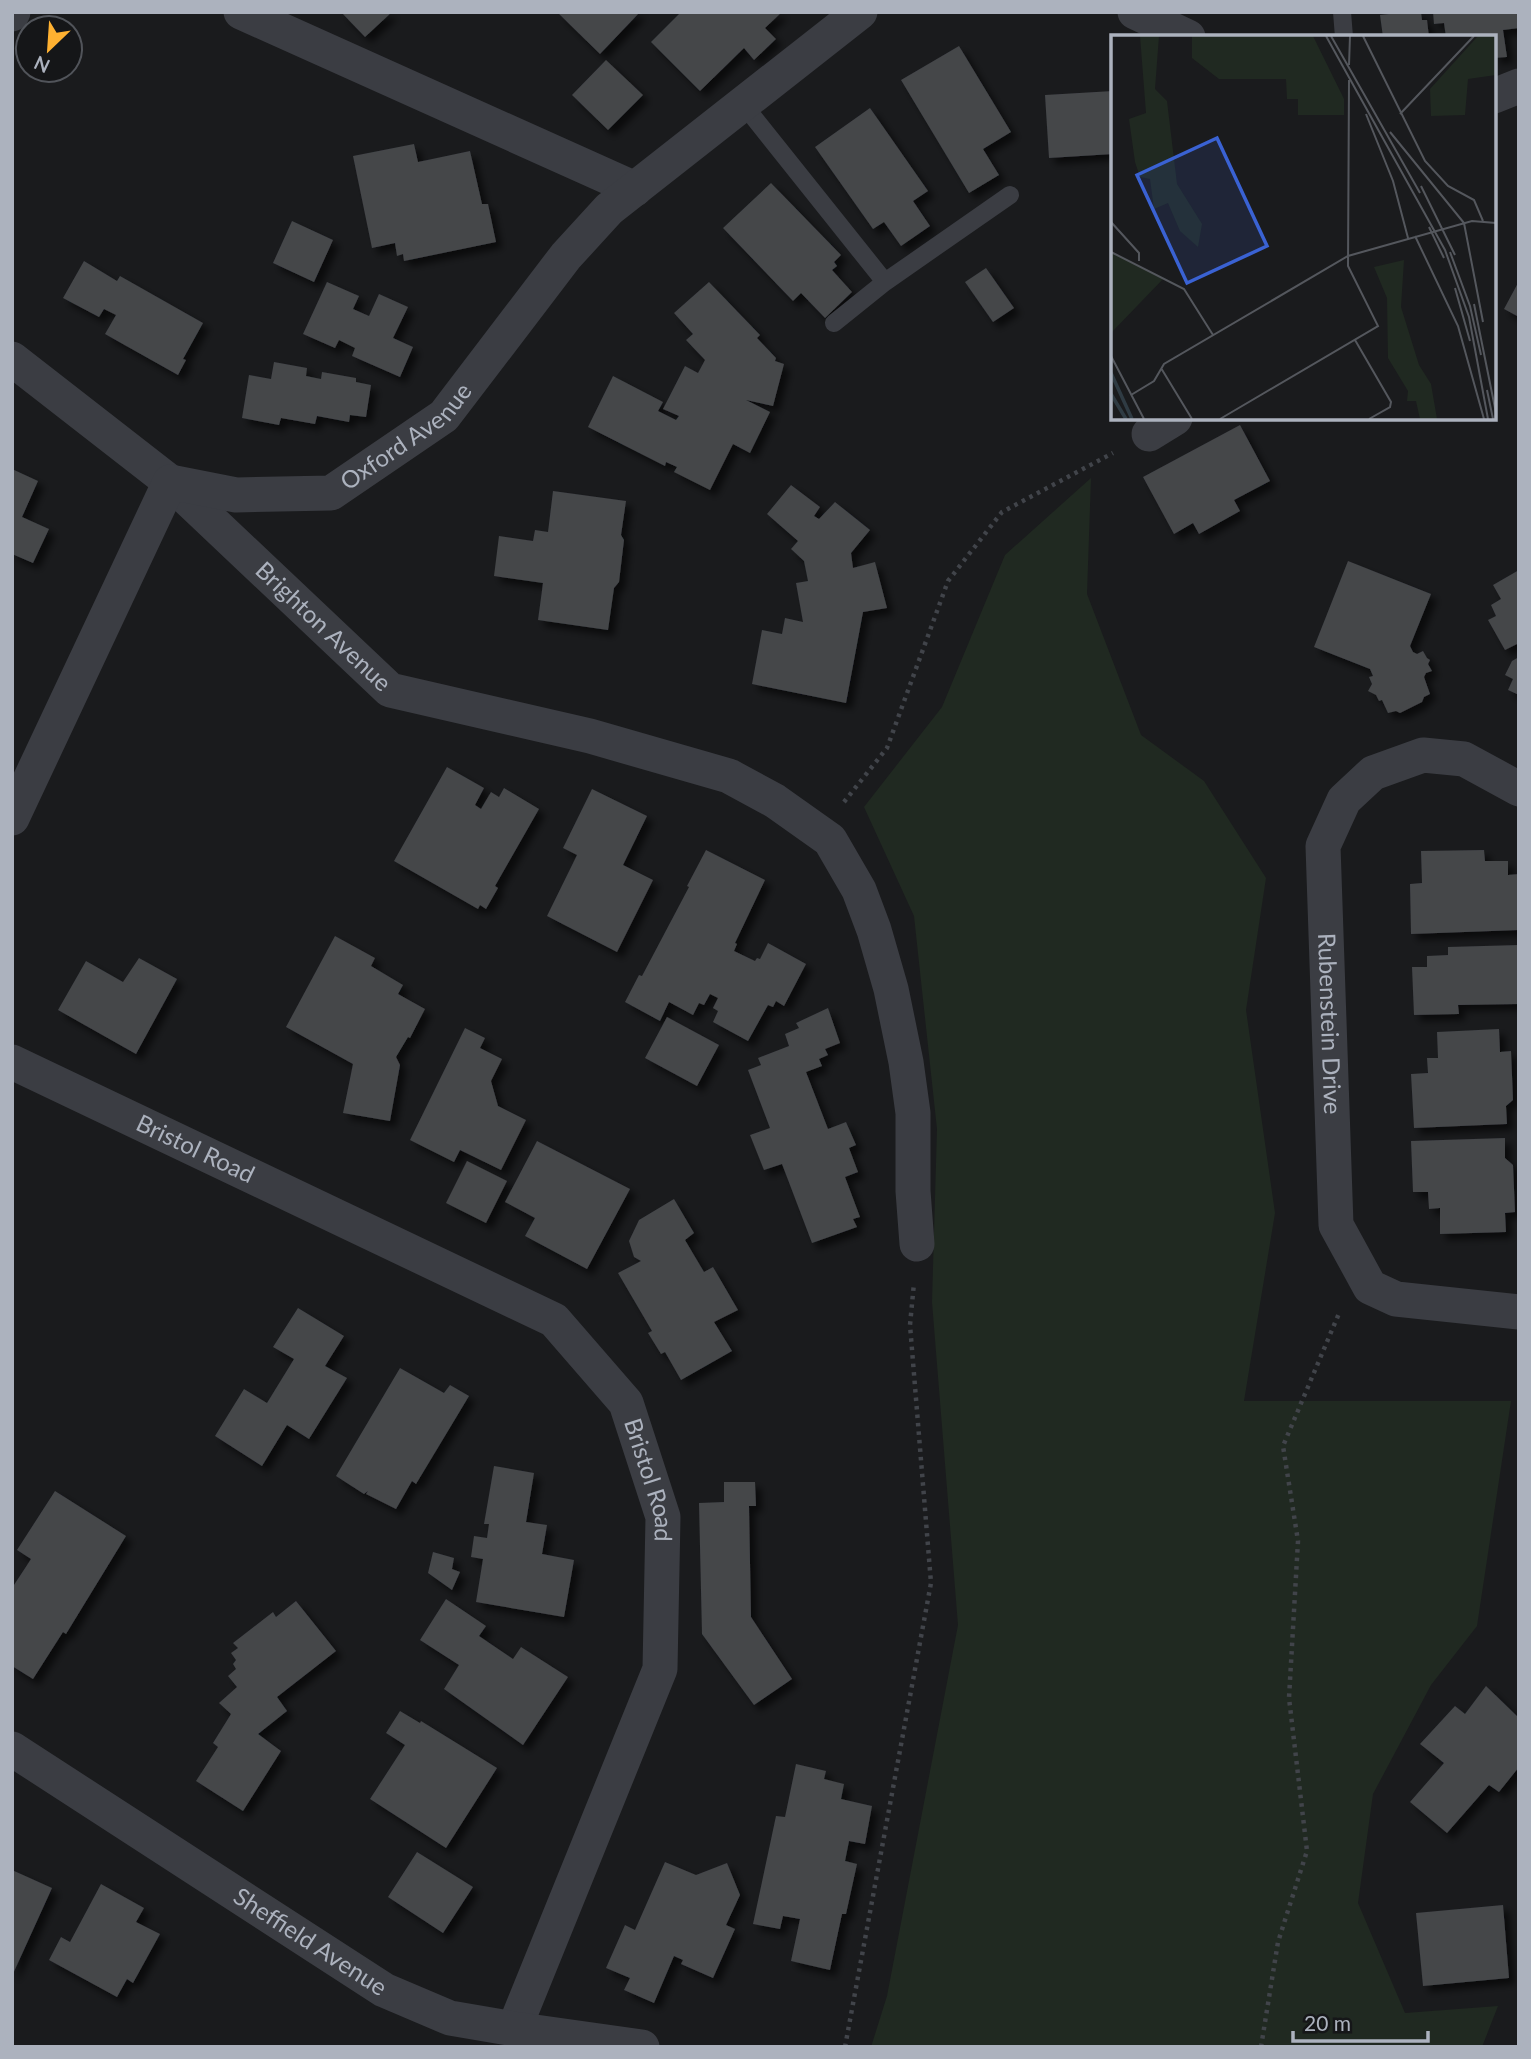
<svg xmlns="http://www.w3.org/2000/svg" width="1531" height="2059" font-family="Lato,sans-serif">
  <defs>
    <filter id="shadow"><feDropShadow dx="6" dy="6" stdDeviation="3.5" flood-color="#0009"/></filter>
  </defs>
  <rect width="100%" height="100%" fill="#1a1b1d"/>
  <path fill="#202921" d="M1091,478L1087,594L1141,735L1204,781L1266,878L1246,1010L1275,1213L1244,1401H1511L1477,1626L1431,1685L1373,1794L1358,1903L1405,2013L1498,2006L1482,2047H871L887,1996L958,1625L932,1302L937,1129L914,916L864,807L942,707L1005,555Z"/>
  <path fill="#44464a" filter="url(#shadow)" d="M341,12H392L365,37Z
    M557,12H640L600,54Z
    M681,12H782L765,28L776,39L754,60L744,48L700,91L651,42Z
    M1406,12H1421L1422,20H1427L1429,37H1383L1380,15Z
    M1433,12H1519V28L1503,30L1507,57L1494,58V37H1446L1444,23L1434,24Z
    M959,46L1011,132L983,149L999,175L969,193L901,80Z
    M606,60L643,95L608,130L572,95Z
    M1113,91V154L1049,158L1045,95Z
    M870,108L928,191L913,201L930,226L901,246L884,222L873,229L815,147Z
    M414,144L418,162L470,151L482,204H488L496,242L404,261L403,254L397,256L395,243L372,248L353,156Z
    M771,183L841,255L834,262L837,266L832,270L852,292L825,318L801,293L793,301L723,228Z
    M292,221L333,240L314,282L273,263Z
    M84,261L117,281L120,276L203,323L183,359L186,360L178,375L105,334L116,315L104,309L99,317L63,298Z
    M986,268L1014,308L993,322L965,282Z
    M1519,281V317L1504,309Z
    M327,282L359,296L353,309L369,316L379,294L408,307L393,338L413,347L400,377L352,356L355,348L339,340L335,348L303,334Z
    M709,282L760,335L757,338L776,358L775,361L784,364L773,406L746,400L770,412L750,453L733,444L710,490L674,472L677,467L666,462L665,466L588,427L613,376L663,402L658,411L676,420L679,416L663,409L685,366L698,373L705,360L686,340L693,334L674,313Z
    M274,362L307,368L306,376L321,379L322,372L356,378V382L371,385L366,417L350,415L349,422L317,416L315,424L281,418L279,425L242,418L249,375L271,379Z
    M1240,425L1270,481L1234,500L1240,511L1199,534L1193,523L1174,534L1143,477Z
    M12,469L38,481L22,517L49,529L33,563L12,554Z
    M791,485L820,507L814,516L819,519L835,502L870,530L851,553L853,568L875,562L887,608L863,612L846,703L752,684L762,630L782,634L785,618L803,622L796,583L808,581L804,561L791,549L798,541L767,514Z
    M553,491L626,501L621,535L624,540L619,582L614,588L608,630L538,620L543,583L494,576L499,536L533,541L535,530L548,532Z
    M1348,561L1431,594L1410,646L1413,652L1417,654L1423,651L1427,658L1430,660L1428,664L1432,671L1426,673L1424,677L1430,694L1424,697L1422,702L1400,713L1396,711L1388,713L1382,700L1379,701L1376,695L1368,691L1372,684L1369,677L1373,676L1370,669L1314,647Z
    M1519,570V643L1505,650L1488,620L1496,616L1491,605L1501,599L1493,585Z
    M1519,657V695L1508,690L1513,679L1505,675L1512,661Z
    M447,767L484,788L475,805L481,809L491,792L499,797L504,788L539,809L495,886L498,888L486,909L480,905L478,909L394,861Z
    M592,789L647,816L623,865L653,880L617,952L547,916L577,855L563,848Z
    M706,850L765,880L735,943L737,944L734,951L755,961L757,958L760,959L768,943L806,964L784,1006L776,1001L773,1007L768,1005L748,1041L713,1022L718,1011L713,1008L718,998L710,994L704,1005L699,1003L693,1015L669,1002L660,1021L625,1002L639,975L642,976L689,887L687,886Z
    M1484,850L1485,861H1508V875L1519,874V930L1411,934L1410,884L1422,883L1421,851Z
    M335,936L375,958L371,966L403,985L398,994L425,1009L410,1038L408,1037L396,1057L400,1065L390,1121L343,1113L353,1064L286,1027Z
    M1519,945V1004L1458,1005L1459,1014L1414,1015L1412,967H1427V956L1448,955V947Z
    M139,958L177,979L136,1054L58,1010L86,961L123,982Z
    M828,1008L840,1043L825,1049L828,1055L819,1059L822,1066L806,1072L828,1129L846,1122L856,1145L849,1148L858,1172L845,1177L860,1217L853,1219L857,1227L812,1243L782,1164L764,1170L750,1135L770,1128L748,1070L761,1065L758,1058L789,1046L785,1034L799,1028L796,1023Z
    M667,1017L719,1045L697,1086L645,1058Z
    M465,1028L485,1038L480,1048L502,1059L491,1081L498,1106L526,1120L501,1170L460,1150L454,1162L410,1140Z
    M1499,1029L1500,1052L1511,1051L1513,1100L1506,1106L1507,1124L1414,1128L1411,1074L1428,1073L1427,1058H1438L1437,1032Z
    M1505,1138V1158L1513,1165L1515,1212L1505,1213L1506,1232L1440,1234V1208L1429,1209L1428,1192H1413L1411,1141Z
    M537,1141L630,1189L587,1269L525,1236L535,1218L505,1202Z
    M467,1161L507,1181L486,1223L446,1203Z
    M674,1199L694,1233L685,1240L704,1272L713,1267L738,1310L714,1322L732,1351L681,1380L665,1352L661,1354L648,1333L652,1331L618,1273L641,1261L634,1257L629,1241L639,1220Z
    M298,1308L344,1336L325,1366L347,1378L309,1439L287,1425L262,1466L215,1436L244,1389L267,1403L294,1359L273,1347Z
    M400,1368L444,1393L450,1385L469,1396L416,1484L412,1481L396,1509L366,1494L368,1491L364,1494L336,1476Z
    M494,1466L534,1473L526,1522L547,1525L542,1554L574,1560L564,1617L476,1602L483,1559L471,1557L474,1536L487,1538L489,1524H484Z
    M724,1482H755L756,1506H749L751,1617L792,1679L754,1705L702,1634L699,1503L724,1502Z
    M55,1491L126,1536L66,1634L63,1632L33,1679L12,1666V1588L31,1559L17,1550Z
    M433,1552L454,1558L452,1569L460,1572L452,1590L428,1573Z
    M446,1599L486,1626L479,1636L513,1659L521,1647L568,1677L523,1745L444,1689L459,1665L420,1640Z
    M296,1601L336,1651L277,1697L287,1711L258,1734L281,1751L243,1811L196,1781L218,1747L213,1743L231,1714L219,1703L237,1687L228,1676L236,1669L233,1664L236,1660L231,1653L238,1648L233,1643L273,1612L276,1617Z
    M1486,1686L1519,1718V1767L1499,1792L1489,1785L1447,1833L1410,1802L1444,1763L1420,1744L1455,1706L1465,1714Z
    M400,1711L420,1723L421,1721L497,1768L446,1848L370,1799L405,1745L386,1733Z
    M796,1764L826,1771L824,1779L844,1784L841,1799L872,1806L865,1844L849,1841L845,1861L857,1864L846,1914H842L830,1970L791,1961L800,1919L783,1916L780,1929L753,1924L776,1816L785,1817Z
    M417,1852L473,1887L443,1933L388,1897Z
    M665,1862L696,1875L727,1863L740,1895L726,1925L735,1929L713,1978L681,1964L683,1960L674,1956L654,2003L624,1990L630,1978L606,1968L625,1925L635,1930Z
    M12,1870L52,1888L12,1976Z
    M101,1884L144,1908L136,1922L160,1934L133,1983L127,1979L117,1997L49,1960L61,1937L70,1942Z
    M1503,1905L1509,1978L1423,1986L1416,1913Z"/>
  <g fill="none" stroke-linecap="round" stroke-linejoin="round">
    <path stroke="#41444a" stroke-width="4.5" stroke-dasharray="3.5 5" stroke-linecap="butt" d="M844,802L887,748L948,581L1002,512L1113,453
      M845,2047L931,1583L910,1325L914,1283
      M1261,2047L1278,1942L1307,1851L1289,1698L1298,1541L1283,1446L1340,1311"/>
    <path stroke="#3b3d43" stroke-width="18" d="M1342,12L1344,37
      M743,104L885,282L834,323
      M885,282L1010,195"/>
    <g stroke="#3b3d43" stroke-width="35">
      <path d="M241,12L635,189"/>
      <path d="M1135,12L1188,37"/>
      <path d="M12,14L13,12"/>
      <path d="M1494,96L1519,86"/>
      <path id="s1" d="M12,359L170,482L390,690L590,736L729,776L775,801L830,840L859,890L874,930L891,989L906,1062L913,1113V1191L917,1244"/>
      <path d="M1149,434L1175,418"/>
      <path id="s2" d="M1519,789L1464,759L1423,755L1373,773L1344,800L1323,846L1336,1225L1370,1287L1396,1299L1519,1312"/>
      <path id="s3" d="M12,818L170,482L236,495L331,493L444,416L566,256L609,209L860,12"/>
      <path id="s4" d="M12,1062L554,1320L626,1403L663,1517L660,1669L514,2029"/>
      <path id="s5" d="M12,1749L384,1990L450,2018L514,2029L642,2047"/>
    </g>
  </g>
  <g text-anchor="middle" stroke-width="6" stroke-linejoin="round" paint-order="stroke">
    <g font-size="24" fill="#acb2be" stroke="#151618">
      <text dy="8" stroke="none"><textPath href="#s3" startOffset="628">Oxford Avenue</textPath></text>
      <text dy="8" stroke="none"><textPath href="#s1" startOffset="411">Brighton Avenue</textPath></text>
      <text dy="8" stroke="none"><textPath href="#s2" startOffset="425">Rubenstein Drive</textPath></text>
      <text dy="8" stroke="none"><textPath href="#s4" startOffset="203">Bristol Road</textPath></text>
      <text dy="8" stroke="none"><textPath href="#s4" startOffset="791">Bristol Road</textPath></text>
      <text dy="8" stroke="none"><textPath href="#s5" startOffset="355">Sheffield Avenue</textPath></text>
    </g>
  </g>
  <g transform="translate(1111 35)">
    <rect width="385" height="385" fill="#1a1b1d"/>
    <path d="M29,1H48L44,54L56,66L66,149L91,189L87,212L69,196L57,168L43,174L39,144L29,142L24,127L18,84L35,78ZM81,1H202L233,64V80H187V64H176L175,44H108L81,23ZM367,1H385V40L357,44L354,80L320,81L319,54ZM0,217L53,243L0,298ZM293,225L290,272L308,330L320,349L326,384H309L305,366H296L297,356L277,323L276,263L263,232Z" fill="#202921"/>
    <path fill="none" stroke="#2f3b43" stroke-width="3.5" d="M0,338L21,384M0,359L15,384"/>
    <path fill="none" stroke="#54575d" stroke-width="2" d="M215,1L334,215L358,282L377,384M220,1L309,158M252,1L314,126L337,151L363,165L372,186M238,30L239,1M255,79L282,146L297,203M289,79L363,1M279,97L353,188L372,287M310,151L344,220M0,187L28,218V226M318,192L333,223M304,201L347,291L373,384M0,217L73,254L102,300M339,217L359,271L370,320M344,253L359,306M363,269L385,378M244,305L280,367L279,372L258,384M0,321L33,384M50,333L81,384M376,355L382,384M20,360L43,346L53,329L237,221L361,186L385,188M109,384L267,291L237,231L238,45"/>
    <path fill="#3a62d3" fill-opacity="0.15" stroke="#3a62d3" stroke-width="3.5" d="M106,103L156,211L76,248L26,140Z"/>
    <rect width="385" height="385" fill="none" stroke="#acb2be" stroke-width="3.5"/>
  </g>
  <rect width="1531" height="2059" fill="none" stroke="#acb2be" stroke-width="28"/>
  <g transform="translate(49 49) rotate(205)"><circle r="33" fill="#151618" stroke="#51545a" stroke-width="2"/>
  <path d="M0-5L12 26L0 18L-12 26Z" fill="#ffb131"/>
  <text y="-10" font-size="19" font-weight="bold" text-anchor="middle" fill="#acb2be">N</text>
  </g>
  <path d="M1293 2031v10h135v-10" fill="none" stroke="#acb2be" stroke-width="3.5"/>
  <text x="1304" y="2031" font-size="21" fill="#acb2be" stroke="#151618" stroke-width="5" paint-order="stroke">20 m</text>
</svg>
